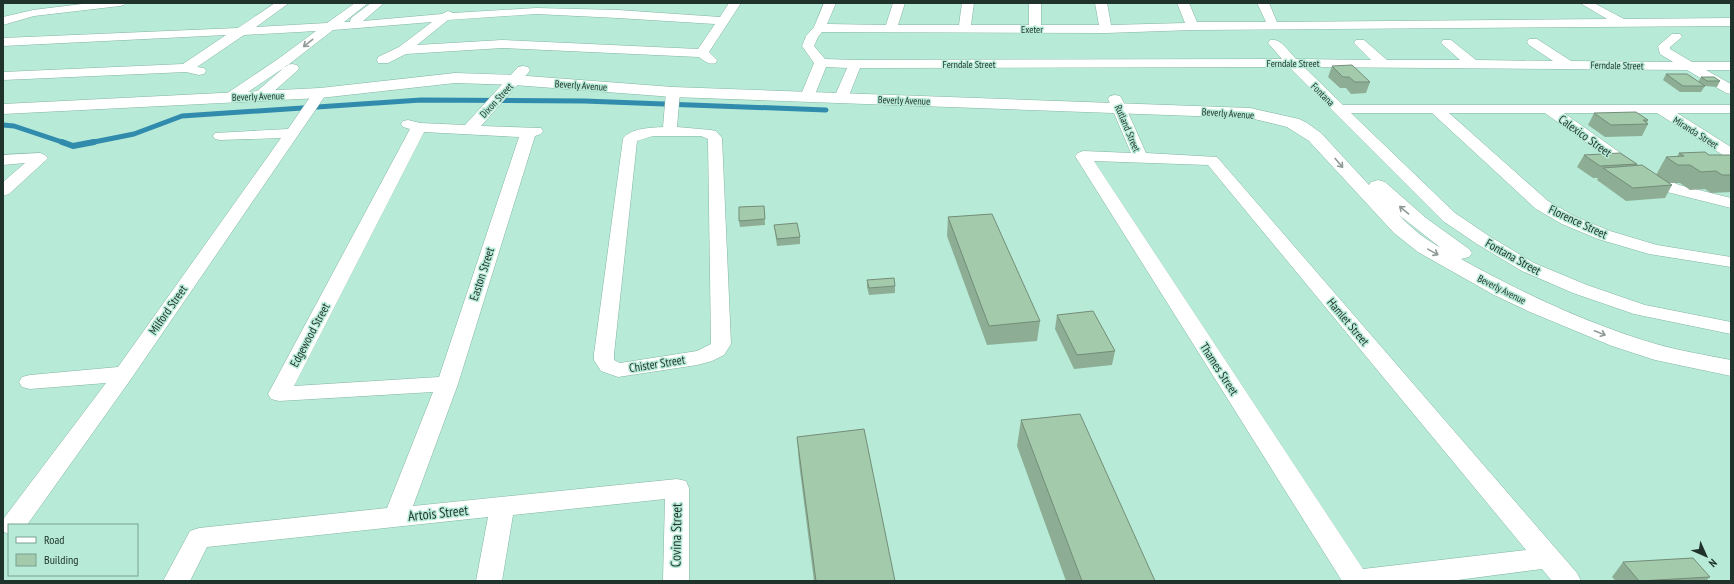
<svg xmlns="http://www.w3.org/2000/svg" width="1734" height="584" font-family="'PT Sans Narrow',sans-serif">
  <rect width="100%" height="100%" fill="#b7ead7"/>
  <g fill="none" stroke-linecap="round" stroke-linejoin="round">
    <path stroke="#318bad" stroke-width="5" d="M3,125L14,126L65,143
      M89,143L134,134L182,116L421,100L584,101L826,110"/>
    <path stroke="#318bad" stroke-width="6" d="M62,142L73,146L94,142"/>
    <g stroke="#84b5a4" stroke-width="1">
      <path id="street" d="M90,3H126L124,5L120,6L34,16L3,25V17L33,10Z
        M275,3H289L256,27L327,23L355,3H368L344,22H350L351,18L371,3H384L363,21L442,14L448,11L453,13L536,8L618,10L720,17L729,3H741L709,52L717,60L716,63C708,65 705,61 699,57L502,48L406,54L388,63H378L377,60L378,57L399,47L432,22L333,30L288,65L236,100L231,101L226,100L224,97L226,94L278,59L316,31L244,35L197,67L204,68L206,71L204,74L199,75L186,72L3,80V72L183,64L226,35L3,46V38L238,28ZM536,14L618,18L715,24L698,49L502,40L417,45L448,20Z
        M824,3H836L827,24L886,25L893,3H905L898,25H959L962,3H974L971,25H1029V3H1041V25H1099L1095,3H1107L1111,25L1185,23L1177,3H1189L1197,22H1266L1257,3H1269L1277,22L1607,19L1580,3H1594L1624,19L1731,18V26L1192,30L1106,33L822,32L818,37L814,46L825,59L855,60L1282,59L1268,43L1270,40C1281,38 1289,52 1296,59L1371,60L1354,43L1356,40H1364L1387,60H1460L1441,43L1443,40H1451L1476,60L1553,61L1529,45L1527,42L1529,39H1537L1571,61L1673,62L1660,54L1658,46L1672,34H1680L1682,37L1670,47V49L1692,62H1731V70H1706L1731,84V94L1726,93L1687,70L1304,67L1343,105H1731V113H1677L1731,147V159L1726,157L1657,113H1564L1643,169L1679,185L1731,198V208L1667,192L1631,175L1545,113H1449L1548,201L1574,216L1610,231L1657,245L1731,257V267L1649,254L1598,239L1562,224L1536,209L1432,113H1351L1455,213L1489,236L1534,263L1587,285L1645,305L1731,322V334L1634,314L1573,293L1522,271L1477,244L1443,221L1289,67L860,68L848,98L846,101L841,102L836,101L834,98L847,68L826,67L814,97L812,100L807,101L802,100L800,97L814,63L802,46L806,36L814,27Z
        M292,64L297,65L299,68L297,71L265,99L260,100L255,99L253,96L255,93L287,65Z
        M523,66L528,67L530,70L528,73L481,126L541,128L543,131L541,134L535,136L458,384L413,506L677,479L686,481L689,488V581H663L665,499L513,515L502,581H476L488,517L207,547L190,581H163L190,531L199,528L387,508L433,392L279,401L271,399L268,394L410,129L403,127L401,124L403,121L408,120L420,123L465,125L518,67ZM424,132L519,137L439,377L294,386Z
        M673,88L678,89L680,92L677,127L711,130L716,131L722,138L731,344L724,355L712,361L697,365L618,377L601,371L594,360V354L623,139C630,128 650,128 663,127L666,92L668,89ZM653,136H701L708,139L711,344L697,351L620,363L614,360V354L637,141Z
        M320,89L325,90L327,93L131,379L27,525H9V534L4,532V518L106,383L30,389L22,387L19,382L22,377L30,375L118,367L281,138L220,140L215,139L213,136L215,133L288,129L315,90Z
        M1115,95L1120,96L1122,99L1146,153L1217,157L1577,573L1581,581H1552L1542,569L1450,581H1342L1075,156L1078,153L1083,151L1131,153L1108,99L1110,96ZM1094,161L1208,165L1526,550L1363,569Z
        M40,153L45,155L48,158L45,161L9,194L3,196V182L25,163L3,165V155Z"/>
    </g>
    <g stroke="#84b5a4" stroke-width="1">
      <path id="secondary" d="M455,73L514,75L673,87L1250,108L1299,119L1307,123L1321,133L1369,185L1371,182L1378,180L1385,182L1426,218L1469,249L1472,253L1469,257L1461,259C1523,293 1588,324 1656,344C1680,351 1706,355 1731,360V376L1655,360L1612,346L1530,312L1494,295L1418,252L1394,233L1309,141L1287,127L1250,118L673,97L514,85L455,83L320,98L3,114V104L320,88ZM1399,215L1441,248C1426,240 1411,228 1399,215Z"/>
    </g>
    <use href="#street" fill="#fff" fill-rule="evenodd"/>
    <use href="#secondary" fill="#fff" fill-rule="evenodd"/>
  </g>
  <path fill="#8dae94" d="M1332,66L1370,82L1366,93L1351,94L1346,88H1340L1328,77Z
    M1666,74L1698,82L1701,77L1720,81L1717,87L1705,86L1701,92H1680L1663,80Z
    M1594,113L1648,120L1647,123L1648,124L1642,136L1605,137L1588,125Z
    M1679,153L1709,155H1731V192L1711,193L1705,189L1690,190L1680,183H1668L1672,185L1665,198L1626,201L1597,180L1598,178H1593L1577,167L1584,155L1637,164L1636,166L1656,175L1666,157H1677Z
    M764,206L765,225L740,227L739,221Z
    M948,217L1040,321L1037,341L987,345L947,236Z
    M774,225L800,237V244L777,246Z
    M867,280L895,286V293L869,295L867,287Z
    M1057,315L1115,351L1112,365L1074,369L1055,329Z
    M1021,420L1155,581H1066L1017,446Z
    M797,437L895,581H814L799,463Z
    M1623,562L1710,577L1706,581H1616L1612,577Z"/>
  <path fill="#a4caac" stroke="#738d78" d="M1352,65L1370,82H1355L1349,77H1343L1332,66Z
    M1666,74H1687L1705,86H1683Z
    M1701,77H1714L1720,81H1707Z
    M1636,112L1648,120H1643L1648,124L1611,125L1594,113Z
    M1705,152L1709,155H1731V175H1722L1716,171L1701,172L1690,165H1678L1666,157L1684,156L1679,153Z
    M1620,153L1637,164L1600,166L1584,155Z
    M1642,165L1672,185L1633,188L1603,168Z
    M764,206L765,219L739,221V207Z
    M992,214L1040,321L989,326L948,217Z
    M797,223L800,237L777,239L774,225Z
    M894,278L895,286L869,288L867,280Z
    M1093,311L1115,351L1077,355L1057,315Z
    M1080,414L1155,581H1082L1021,420Z
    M864,429L895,581H816L797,437Z
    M1693,558L1710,577L1639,581L1623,562Z"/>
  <defs><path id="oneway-shaft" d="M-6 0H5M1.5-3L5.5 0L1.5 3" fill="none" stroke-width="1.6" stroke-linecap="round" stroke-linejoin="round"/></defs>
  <g stroke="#8f9996">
    <use href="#oneway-shaft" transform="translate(308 43) rotate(142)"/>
    <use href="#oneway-shaft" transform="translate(1339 163) rotate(50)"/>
    <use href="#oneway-shaft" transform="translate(1404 210) rotate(-140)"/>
    <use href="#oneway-shaft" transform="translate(1433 252) rotate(29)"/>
    <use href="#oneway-shaft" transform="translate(1600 333) rotate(22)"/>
  </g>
  <g text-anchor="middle" stroke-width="3" stroke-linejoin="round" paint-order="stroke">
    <g font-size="10" fill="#1f332c" stroke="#b7ead7">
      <text x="1032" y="33">Exeter</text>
      <text x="1293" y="67">Ferndale Street</text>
      <text x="969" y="68">Ferndale Street</text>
      <text transform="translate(1617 65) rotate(1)" y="4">Ferndale Street</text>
      <text transform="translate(581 85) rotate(4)" y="4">Beverly Avenue</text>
      <text transform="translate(1323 94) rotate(45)" y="4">Fontana</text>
      <text transform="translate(258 96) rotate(-2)" y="4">Beverly Avenue</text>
      <text transform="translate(496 100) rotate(-47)" y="4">Dixon Street</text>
      <text transform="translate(904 100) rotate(2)" y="4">Beverly Avenue</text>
      <text transform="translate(1228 113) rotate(4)" y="4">Beverly Avenue</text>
      <text transform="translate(1128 128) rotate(67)" y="4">Rutland Street</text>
      <text transform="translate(1696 132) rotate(32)" y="4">Miranda Street</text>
      <text transform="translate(1502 289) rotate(27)" y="4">Beverly Avenue</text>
    </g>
    <g font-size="12" fill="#1f332c" stroke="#b7ead7">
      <text transform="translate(1585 136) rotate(36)" y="4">Calexico Street</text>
      <text transform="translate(1578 222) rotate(25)" y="4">Florence Street</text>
      <text transform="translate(1513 257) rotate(29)" y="4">Fontana Street</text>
      <text transform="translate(482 274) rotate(-72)" y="4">Easton Street</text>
      <text transform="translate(168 310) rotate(-55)" y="4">Milford Street</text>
      <text transform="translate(1348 322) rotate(50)" y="4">Hamlet Street</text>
      <text transform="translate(310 335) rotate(-62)" y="4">Edgewood Street</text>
      <text transform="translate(657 364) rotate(-9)" y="4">Chister Street</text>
      <text transform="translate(1219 369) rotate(57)" y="4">Thames Street</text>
    </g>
    <g font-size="14" fill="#1f332c" stroke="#b7ead7">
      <text transform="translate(438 513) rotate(-6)" y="5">Artois Street</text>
      <text transform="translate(676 535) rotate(-89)" y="5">Covina Street</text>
    </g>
  </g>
  <rect width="1734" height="584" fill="none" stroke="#1f332c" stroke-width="8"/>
  <rect x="8" y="524" width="130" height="52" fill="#b7ead7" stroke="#7aa193"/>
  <rect x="16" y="537" width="20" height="6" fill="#ffffff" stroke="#7aa193"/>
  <text x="44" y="544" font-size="12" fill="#1f332c">Road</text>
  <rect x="16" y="554" width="20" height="12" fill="#a4caac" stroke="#7aa193"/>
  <text x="44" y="564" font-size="12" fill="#1f332c">Building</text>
  <g transform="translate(1706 556) rotate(135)" stroke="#b7ead7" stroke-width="3" paint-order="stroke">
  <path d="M0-3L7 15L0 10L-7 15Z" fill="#1f332c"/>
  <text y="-6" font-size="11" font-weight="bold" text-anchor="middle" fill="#1f332c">N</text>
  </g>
</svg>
